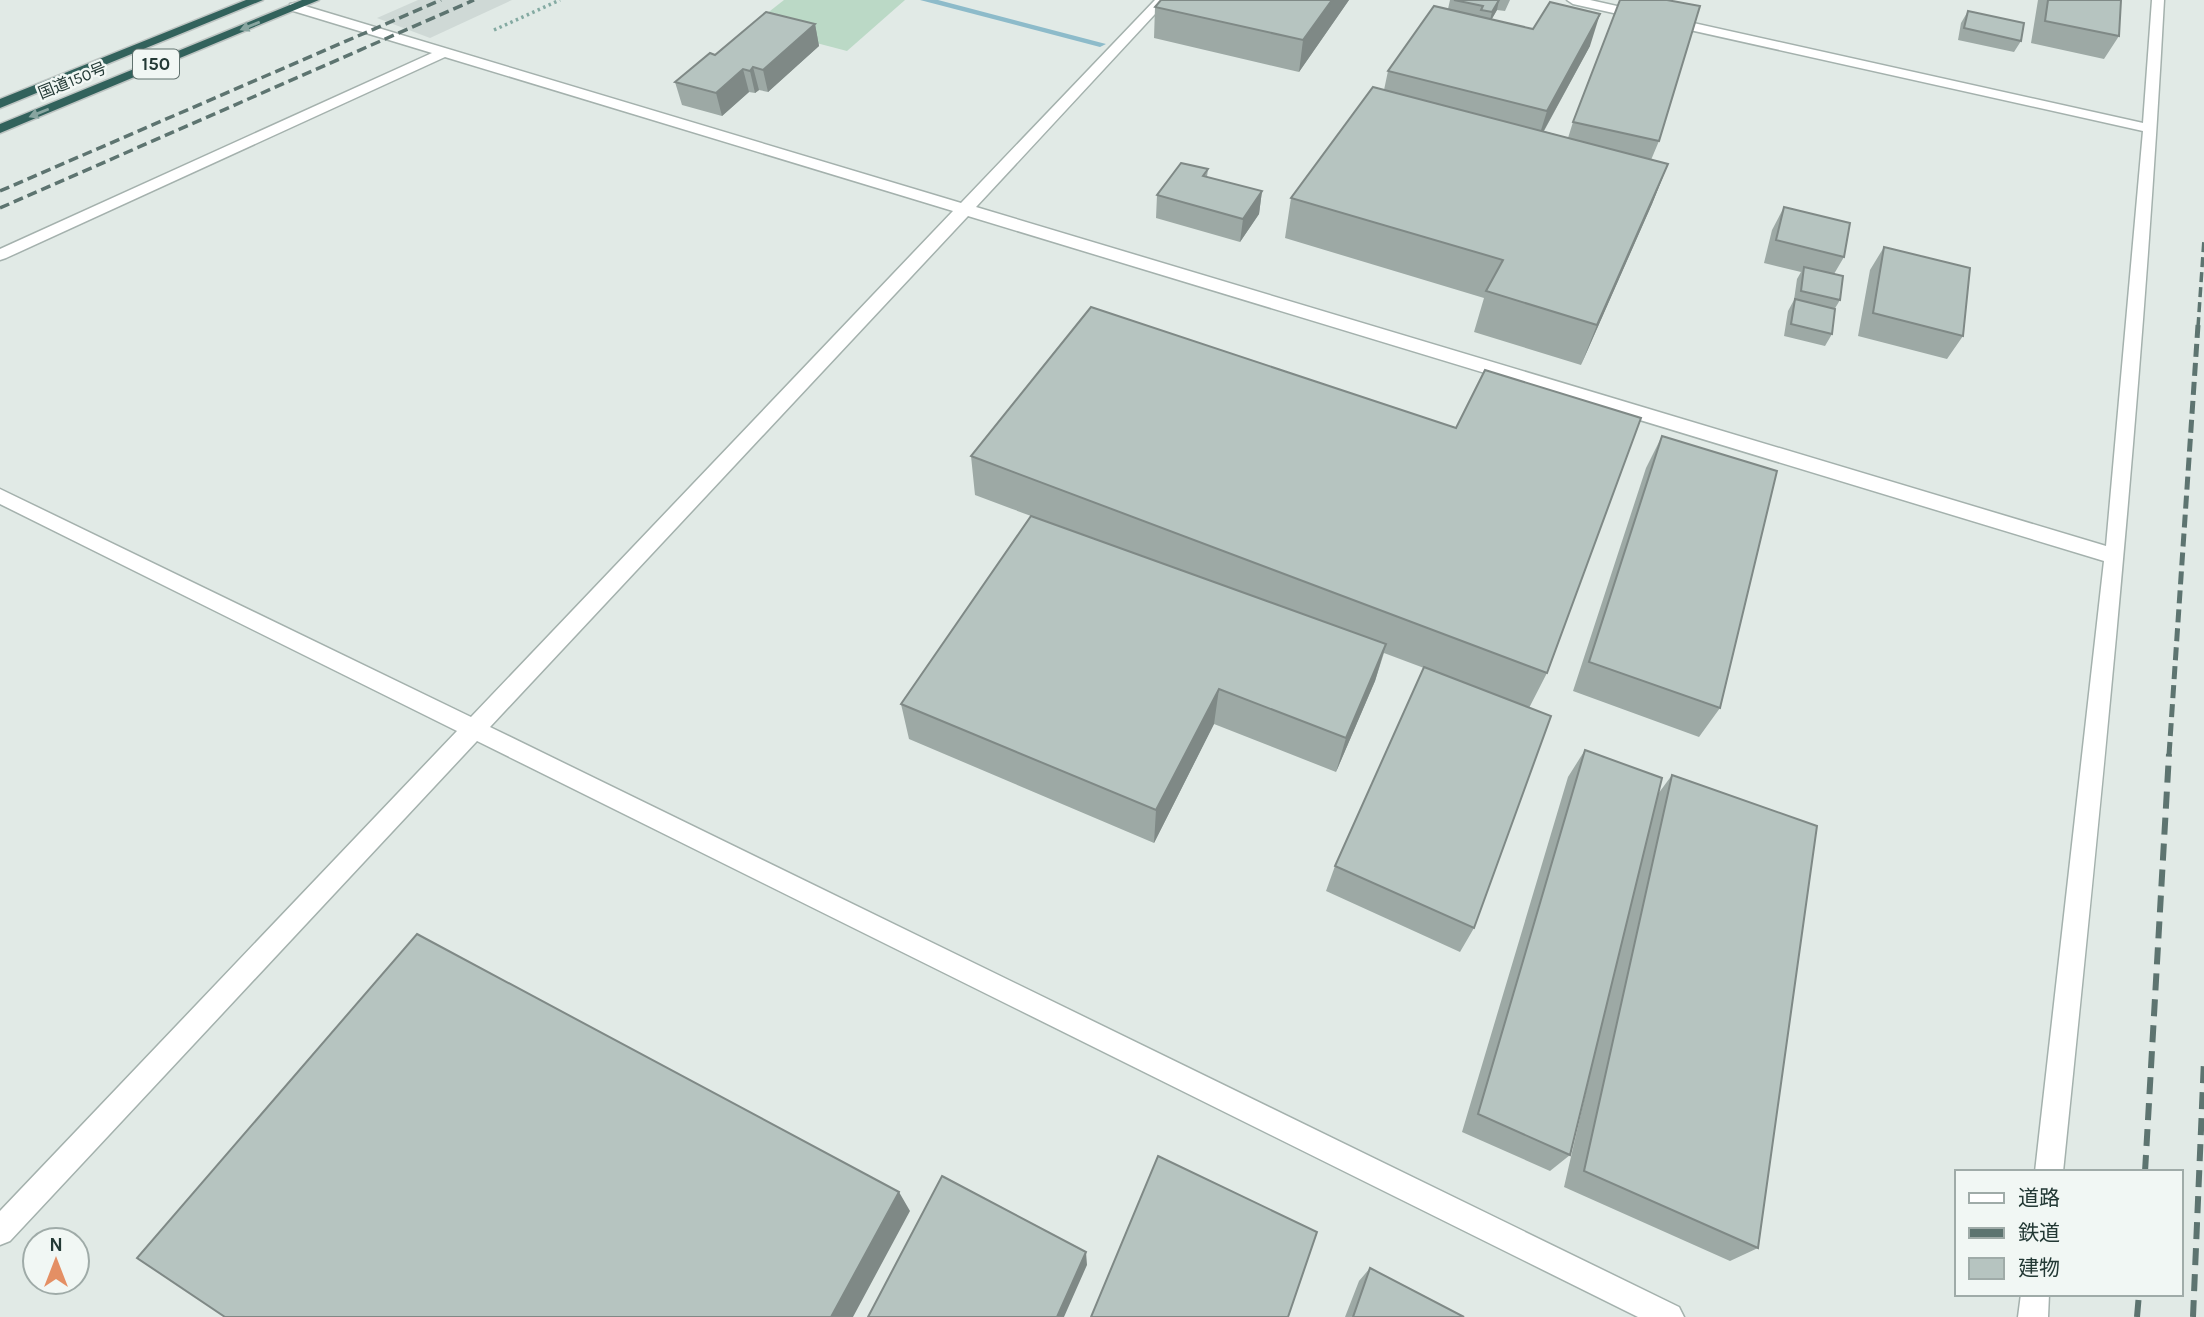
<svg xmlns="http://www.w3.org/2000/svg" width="2204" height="1317" font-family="Karla,'Noto Sans JP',sans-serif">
  <rect width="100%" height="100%" fill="#e1eae6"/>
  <path fill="#cfd9d6" d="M418,0H512L430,38L377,18Z"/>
  <path fill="#bbd9c6" d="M784,0H905L847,51L751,26Z"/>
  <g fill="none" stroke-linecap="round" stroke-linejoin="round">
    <path fill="#8dbbca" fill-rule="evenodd" d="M920,0H938L1106,44L1100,47Z"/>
    <g stroke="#a4b1ad" stroke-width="3">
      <path id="minor" d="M1155,0H1168L976,207L2106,546L2143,131L1573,4L1567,0H1590L2143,123L2152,0H2164C2143,392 2103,781 2063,1172H2035L2104,561L968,216L490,727L1679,1307L1684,1317H1638L477,741L10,1241L0,1245V1211L457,731L0,504V489L471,717L953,211L445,57L6,258L0,260V249L432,53L290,10V4L295,3L961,203Z
        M2021,1294H2049L2048,1317H2018Z"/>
    </g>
    <g stroke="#bdc4c2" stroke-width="3">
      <path id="highway" d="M246,0H263L0,108V99Z
        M302,0H319L0,133V124Z"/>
    </g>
    <path stroke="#84aaa2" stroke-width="3.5" stroke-dasharray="2.5 3.5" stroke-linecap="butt" d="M494,30L560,0"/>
    <use href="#minor" fill="#fff" fill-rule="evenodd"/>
    <use href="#highway" fill="#32625c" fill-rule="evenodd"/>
    <path stroke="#5d7470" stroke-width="3.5" stroke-dasharray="10 5" stroke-linecap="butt" d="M0,191L441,0
      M0,208L474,0
      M2198,327L2204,239"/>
    <path stroke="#5d7470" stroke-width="5" stroke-dasharray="13 6" stroke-linecap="butt" d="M2169,755L2198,325"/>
    <path stroke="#5d7470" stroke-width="6" stroke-dasharray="17 9" stroke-linecap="butt" d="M2145,1172L2169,754
      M2137,1317L2139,1294
      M2193,1317L2204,1060"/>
  </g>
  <path fill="#9da9a5" d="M1349,0L1299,72L1154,38L1155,7Z
    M1450,0H1510L1505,11L1497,10L1491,20L1590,46L1544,131L1568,138L1573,122L1659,141L1651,160L1668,164L1652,204L1581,365L1474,332L1484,298L1285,238L1291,198L1384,90L1388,71L1448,9Z
    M2038,0H2121L2119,36L2104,59L2031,43Z
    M1968,11L2021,41L2014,52L1958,40L1961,23Z
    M815,24L819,46L768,92L759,90L755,93L749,92L722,116L682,105L675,82L715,55Z
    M1208,169L1207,177L1262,191L1259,214L1240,242L1156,218L1157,195Z
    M1784,207L1844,257L1834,274L1840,300L1834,310L1832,334L1825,346L1784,336L1788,311L1794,300L1797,279L1801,272L1764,263L1772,230Z
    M1884,247L1963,336L1947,359L1858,336L1870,270Z
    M1662,436L1720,708L1699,737L1573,691L1646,468Z
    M971,456L1547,673L1529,708L1474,928L1460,952L1326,891L1335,866L1424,668L1384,653L1375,681L1336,772L1214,724L1154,843L909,739L901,704L1031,516L975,495Z
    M1585,750L1658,794L1672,775L1758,1248L1730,1261L1564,1187L1591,1070L1570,1155L1550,1171L1462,1132L1568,777Z
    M1370,1268L1464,1317H1345L1359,1281Z"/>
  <path fill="#7f8986" d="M1332,0H1349L1299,72L1303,40Z
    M1499,0L1497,10L1489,24L1492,12Z
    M1600,14L1590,46L1537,143L1547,111Z
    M815,24L819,46L768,92L763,70Z
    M753,67L759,90L755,93L750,71Z
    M743,69L749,92L722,116L716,93Z
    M1668,164L1652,204L1581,365L1597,325Z
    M1262,191L1259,214L1240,242L1243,219Z
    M1386,644L1375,681L1336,772L1346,738Z
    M1219,689L1214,724L1154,843L1156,810Z
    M899,1192L910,1211L853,1317H831Z
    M1086,1252L1087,1265L1064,1317H1057Z"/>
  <path fill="#b6c4c0" stroke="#7f8986" stroke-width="2" d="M1161,0H1332L1303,40L1155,7Z
    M1454,0H1499L1492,12L1481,10L1483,6Z
    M1620,0H1667L1700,6L1659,141L1573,122Z
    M2048,0H2121L2119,36L2045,21Z
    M1550,2L1600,14L1547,111L1388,71L1434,6L1533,29Z
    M1968,11L2024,23L2021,41L1964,28Z
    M766,12L815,24L763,70L753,67L750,71L743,69L716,93L675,82L710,53L715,55Z
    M1373,87L1668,164L1597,325L1486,291L1503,260L1291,198Z
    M1181,163L1208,169L1203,176L1262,191L1243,219L1157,195Z
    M1784,207L1850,223L1844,257L1776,240Z
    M1884,247L1970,268L1963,336L1873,313Z
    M1804,267L1843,276L1840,300L1801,291Z
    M1795,299L1835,309L1832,334L1791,324Z
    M1091,307L1456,428L1485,370L1641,418L1547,673L971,456Z
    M1662,436L1777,471L1720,708L1589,662Z
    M1031,516L1386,644L1346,738L1219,689L1156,810L901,704Z
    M1424,667L1551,716L1474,928L1335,866Z
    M1585,750L1662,778L1570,1155L1478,1114Z
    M1672,775L1817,826L1758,1248L1584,1171Z
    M417,934L899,1192L831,1317H225L137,1258Z
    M1158,1156L1317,1232L1288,1317H1091Z
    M942,1176L1086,1252L1057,1317H868Z
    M1370,1268L1464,1317H1353Z"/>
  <defs><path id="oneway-solid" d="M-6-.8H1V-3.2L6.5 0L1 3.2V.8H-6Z" transform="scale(1.75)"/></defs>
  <g fill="#88a5a0">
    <use href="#oneway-solid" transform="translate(250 26) rotate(158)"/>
    <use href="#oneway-solid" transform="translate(39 113) rotate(158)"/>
  </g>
  <g text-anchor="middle" stroke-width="5" stroke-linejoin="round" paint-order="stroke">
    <g font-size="16" fill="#233935" stroke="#f1f7f4">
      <text transform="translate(72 80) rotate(-22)" y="6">国道150号</text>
    </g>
    <rect fill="#f1f7f4" stroke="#61726e" stroke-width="2" x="133" y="49.5" width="46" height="29" rx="5"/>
    <g font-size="18" font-weight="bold" fill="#233935">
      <text x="156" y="70">150</text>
    </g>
  </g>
  <rect x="1955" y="1170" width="228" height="126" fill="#f1f7f4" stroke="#9faba8" stroke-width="2"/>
  <rect x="1969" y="1193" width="35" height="10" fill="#ffffff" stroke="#9faba8" stroke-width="2"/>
  <text x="2018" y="1205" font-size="21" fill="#233935">道路</text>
  <rect x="1969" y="1228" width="35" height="10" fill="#5d7470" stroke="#9faba8" stroke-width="2"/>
  <text x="2018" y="1240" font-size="21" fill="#233935">鉄道</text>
  <rect x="1969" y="1258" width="35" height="21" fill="#b6c4c0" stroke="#9faba8" stroke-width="2"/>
  <text x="2018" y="1275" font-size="21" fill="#233935">建物</text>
  <g transform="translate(56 1261)"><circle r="33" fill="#f1f7f4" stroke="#9faba8" stroke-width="2"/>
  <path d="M0-5L12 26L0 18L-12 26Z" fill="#e48f64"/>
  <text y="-10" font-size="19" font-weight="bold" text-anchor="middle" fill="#233935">N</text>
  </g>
</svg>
